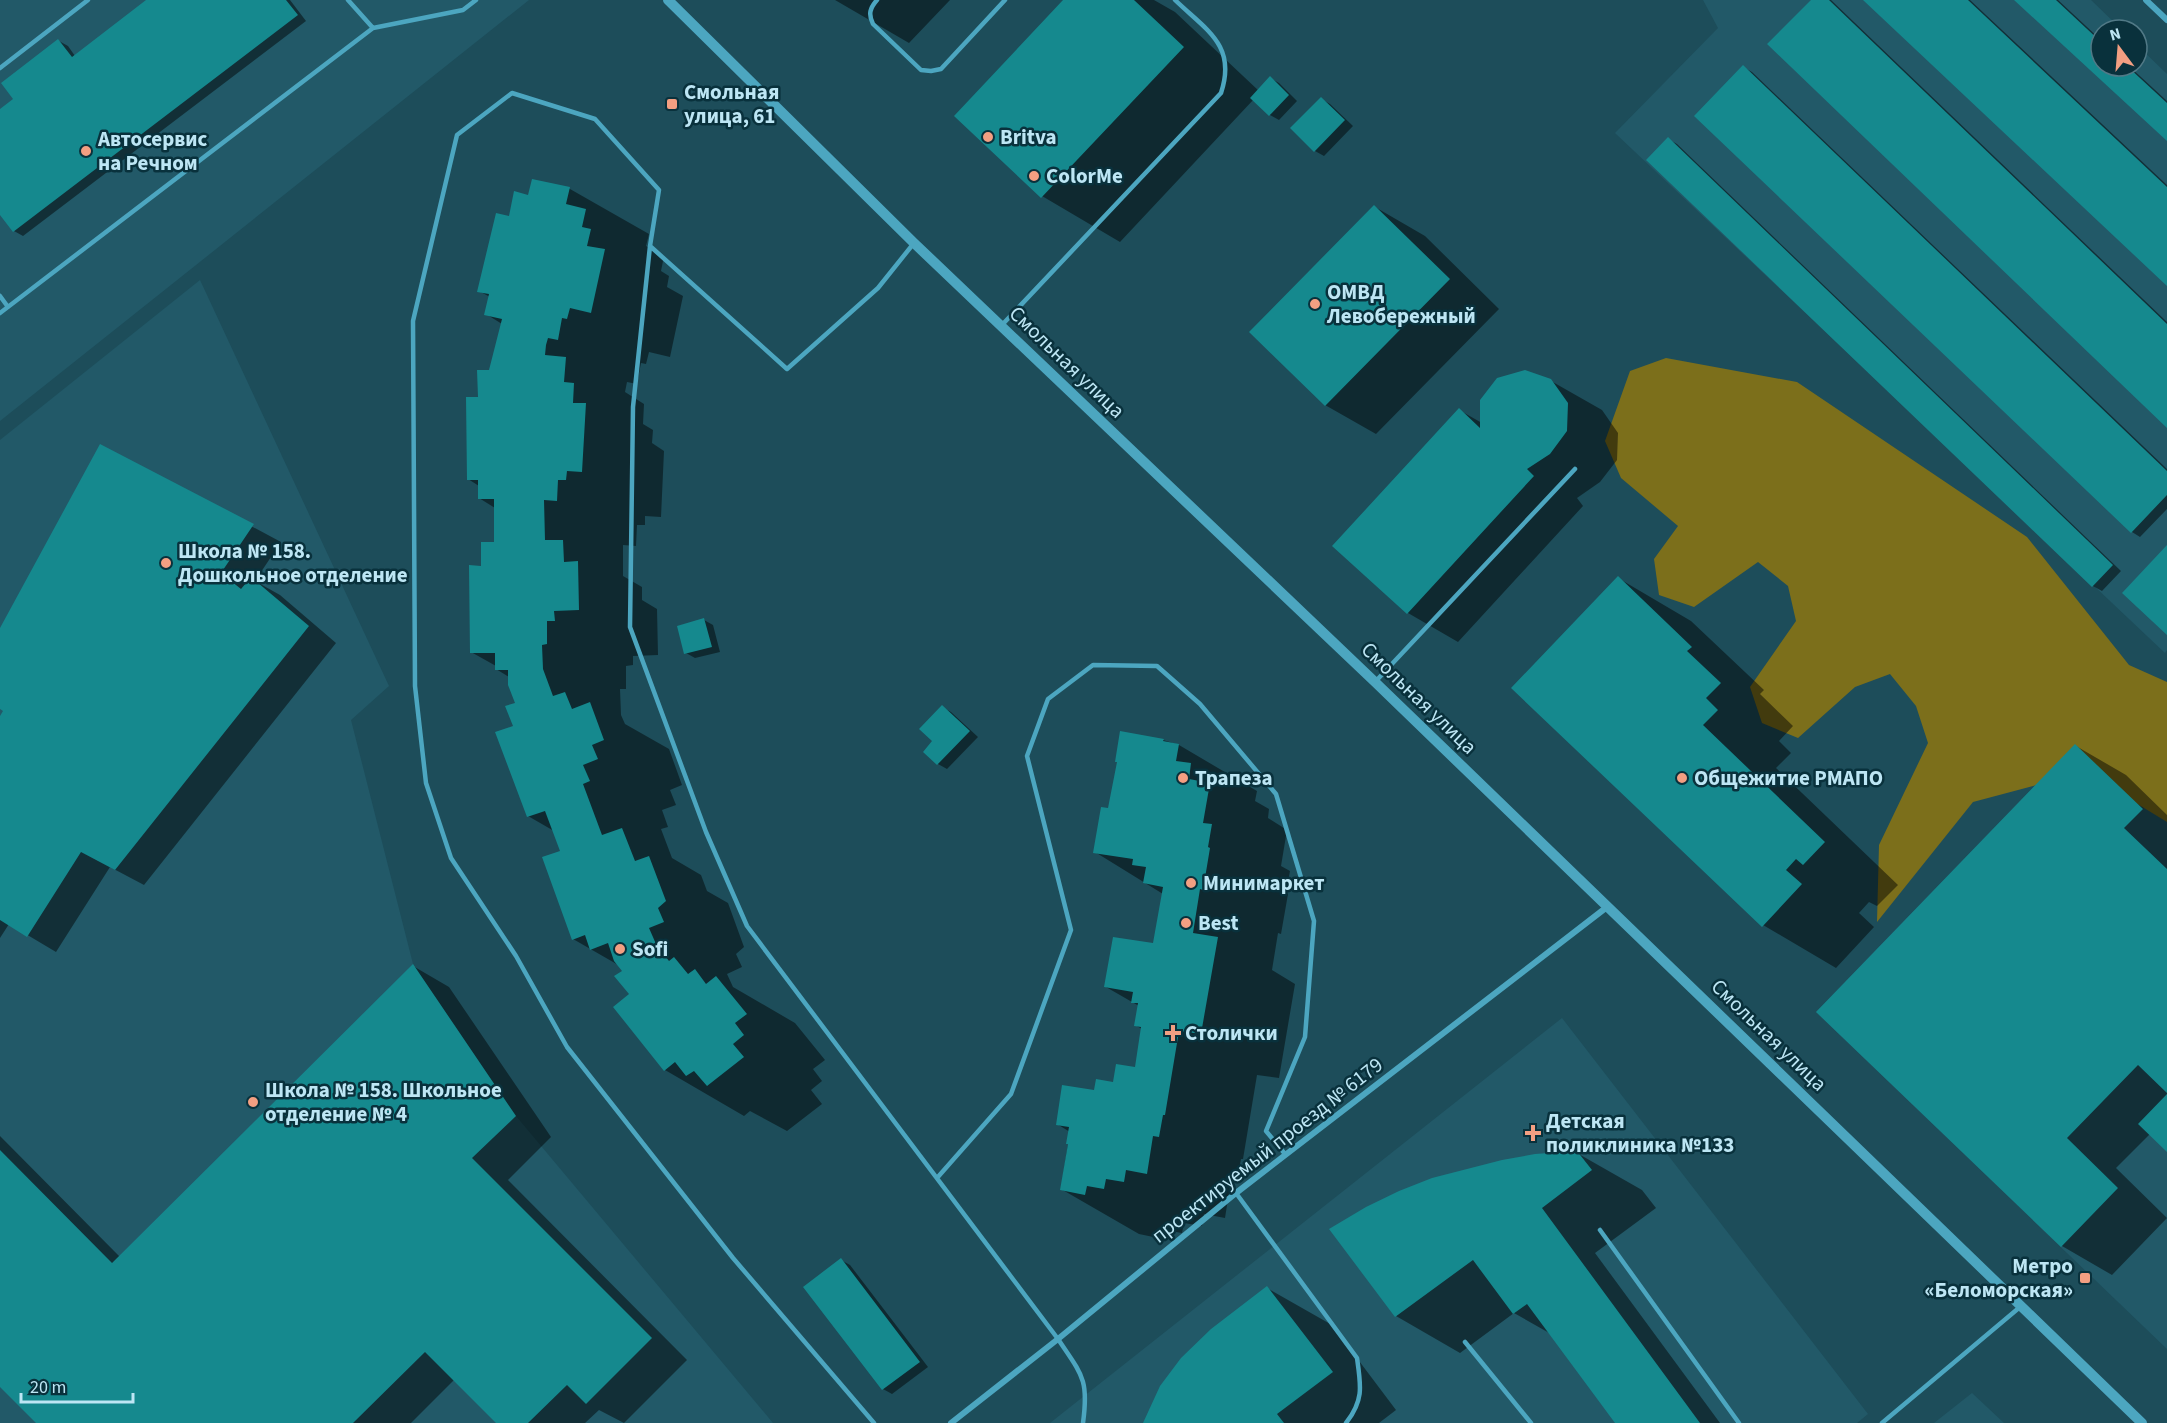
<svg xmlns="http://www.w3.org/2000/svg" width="2167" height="1423" font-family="'Source Sans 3',sans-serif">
  <rect width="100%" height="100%" fill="#1d4d5a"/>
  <path fill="#225968" d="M0,0H529L0,421Z
    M1703,0H2091L2122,30H2101V66H2137V45L2167,74V650L2165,653L1615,133L1718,28Z
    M200,280L389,686L351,720L413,964L516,1116L773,1423H0V440Z
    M2075,744L2143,809L2167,785V1349L1816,1012Z
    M1562,1018L1868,1414L1857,1423H1050Z
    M1972,1393L2004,1423H1934Z"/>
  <path fill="#7c6f1b" d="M1666,358L1797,382L2027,537L2129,665L2167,682V822L2085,772L1973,802L1877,922L1879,845L1928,743L1916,706L1890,674L1855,687L1798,738L1762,723L1750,687L1796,621L1788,586L1758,562L1694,607L1659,595L1654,559L1678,526L1621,478L1605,441L1630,371Z"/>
  <path fill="#0007" d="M149,0H290L306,21L23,236L14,231L0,212V111L15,99L59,41L68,46L75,56Z
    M835,0H950L909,43Z
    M1066,0H1154L1175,12L1259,91L1270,78L1279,83L1297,101L1279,120L1270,115L1254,99L1120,242L1042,196Z
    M1813,0H1831L2167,322V426Z
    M1865,0H1970L2167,185V284Z
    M2016,0H2058L2101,40V66H2129L2167,101V139Z
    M1743,67L1752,72L2167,469V509L2140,537L2132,532Z
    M1321,99L1330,104L1353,126L1324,156L1315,151Z
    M1668,139L1677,144L2121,571L2102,591L2093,586Z
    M533,180L570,189L649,234L646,246L664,256L661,271L669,276L667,287L683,296L670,357L649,352L646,364L641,363L637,384L627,382L625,392L644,404L643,424L653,430L652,443L664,451L661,517L645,516V525H637L636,546L623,545V576L642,587V600L657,609L658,655L633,656V665L626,666V689H620L621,715L625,724L669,749L682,785L670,790L676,805L662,810L668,827L661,829L672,858L701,875L707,891L728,903L744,947L736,954L742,967L727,974L733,987L795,1023L825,1060L813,1069L822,1081L811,1090L822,1104L787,1131L750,1111L744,1116L665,1070L631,994L624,971L620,966L573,939L562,852L554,831L528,816L515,727L516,704L509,677L496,669V666L471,652L483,567L496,543L495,508L479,498V486L468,479L479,399L491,372L502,324L486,314L490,297L479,291L510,218L529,197Z
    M1375,207L1425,236L1499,309L1376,434L1325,405Z
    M1551,381L1602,410L1618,433L1617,460L1600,482L1577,498L1583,506L1458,642L1408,613L1459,410L1482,423Z
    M101,446L281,542L255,581L280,595L336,643L144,885L110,867L56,952L9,924L0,938V719L5,711L0,707V631Z
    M1618,578L1691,621L1764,690L1760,694L1793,726L1779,741L1791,753L1776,768L1898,885L1877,906L1869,902L1859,913L1874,927L1836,968L1763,925Z
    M704,620L713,625L720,652L695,658L686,653Z
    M942,707L951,712L978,737L947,769L938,764L935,741Z
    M1163,740L1179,745L1257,791L1255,801L1269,809L1268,818L1287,830L1281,866L1290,871L1286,893L1288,894L1281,934L1278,933L1272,970L1295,984L1279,1078L1257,1075L1243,1159H1241L1237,1181L1231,1180L1225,1218L1204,1214L1202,1226L1184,1223L1182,1233L1165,1230L1163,1239L1139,1234L1061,1189L1070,1132L1057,1124L1096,1092L1114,1084L1136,1069L1142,1029L1135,1025L1139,1006L1106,987L1155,945L1163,894L1095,852L1109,809Z
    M2076,746L2126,775L2167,815V1150L2150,1134L2116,1168L2167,1218L2112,1275L2062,1246Z
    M413,966L449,987L551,1137L508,1180L687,1360L624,1423L599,1410L585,1423H498L455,1379L411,1423H38L0,1385V1136L120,1257Z
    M1577,1153L1642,1190L1656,1208L1595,1253L1720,1423H1617L1551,1334L1514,1313L1460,1353L1396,1316Z
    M841,1260L850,1265L928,1367L892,1394L883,1389Z
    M1267,1288L1332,1325L1396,1410L1379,1423H1144Z"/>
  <path fill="#15898e" d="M146,0H286L298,15L13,232L0,215V109L13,99L1,83L58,39L72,57Z
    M1063,0H1134L1184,47L1041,198L954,116Z
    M1811,0H1829L2167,324V428L1767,44Z
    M1863,0H1968L2167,187V286Z
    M2014,0H2056L2101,42V66H2127L2167,103V141Z
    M1743,65L2167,471V495L2131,533L1694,116Z
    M1270,76L1289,95L1269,116L1250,98Z
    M1321,97L1345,120L1314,152L1290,128Z
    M1668,137L2113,565L2092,587L1646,160Z
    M532,179L570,187L566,204L586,209L582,227L591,229L587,246L605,249L591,313L570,308L567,319L562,318L558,340L548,338L546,345L545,355L566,357L564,382L574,383L573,403H586L582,472L567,471L566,480H558L557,501L544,500L545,540H563L564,562L578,561L579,610L554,611L555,621H547V644L542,645L543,669L553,696L565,692L572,709L590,702L604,740L592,745L598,759L583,765L590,781L583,784L602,835L622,828L635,861L649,856L666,901L658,908L664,922L649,928L656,944L669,961L674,957L688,974L695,969L706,984L716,976L747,1014L735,1023L744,1035L733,1044L744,1057L707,1086L694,1071L686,1076L675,1062L664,1071L613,1007L629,994L614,976L622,971L614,961L608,943L590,950L585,935L572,940L542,857L560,851L545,811L527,817L495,732L513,726L505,706L515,703L508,685V670H495V653H470L469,565L481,566V542H494V499H478V480H467L466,397H478L477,370H489L502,319L484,315L489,294L477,292L496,213L509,216L514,191L528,195Z
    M1374,205L1450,279L1325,406L1249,332Z
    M1525,370L1551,379L1568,403L1567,431L1550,454L1527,469L1534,476L1407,614L1332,546L1459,408L1480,428V400L1497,378Z
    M100,444L254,524L221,573L241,589L251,577L309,626L115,870L81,852L27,937L0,920V716L3,711L0,709V628Z
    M2167,545V635L2122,593Z
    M1618,576L1692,647L1687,651L1721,683L1706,698L1718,710L1703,725L1825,842L1803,865L1796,859L1786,870L1802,884L1762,927L1511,688Z
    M704,618L712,647L684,654L677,626Z
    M942,705L970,731L937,765L923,752L932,741L919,729Z
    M1120,731L1164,739L1163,741L1179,744L1176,761L1191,763L1189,779L1210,783L1203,823L1212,824L1208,847L1210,848L1203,890L1200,889L1193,933L1218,937L1201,1034L1179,1031L1165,1115H1163L1159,1137L1153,1136L1147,1174L1126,1170L1124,1182L1106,1179L1104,1189L1087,1186L1085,1195L1060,1190L1068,1144H1066L1069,1127L1056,1125L1062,1085L1094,1090L1096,1079L1113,1082L1116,1064L1135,1067L1141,1027L1134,1026L1138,1003H1131L1133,992L1104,987L1113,937L1153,943L1163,887L1143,883L1146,867L1132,865L1133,859L1093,853L1101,807L1108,808L1117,762H1115Z
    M2075,744L2143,809L2124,828L2167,869V1093L2138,1065L2067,1138L2118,1188L2061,1247L1816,1012Z
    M413,964L516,1116L472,1158L652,1338L586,1404L567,1385L528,1423H496L425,1352L353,1423H36L0,1387V1150L112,1263Z
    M2167,1094V1152L2138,1124Z
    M1577,1151L1592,1170L1542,1208L1700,1423H1615L1527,1304L1513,1314L1473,1260L1395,1317L1329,1229L1366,1207L1399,1191L1432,1178L1502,1160L1535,1154Z
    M841,1258L920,1362L882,1390L803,1287Z
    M1267,1286L1333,1372L1277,1414L1284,1423H1143L1160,1386L1181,1358L1211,1329Z"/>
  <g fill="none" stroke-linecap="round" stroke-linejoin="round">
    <path stroke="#4ca6c0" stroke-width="4.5" d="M348,0L373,28
      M877,0C870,8 868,14 873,24L921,70L931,71L941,69L1005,0
      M0,68L88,0
      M914,243L878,288L787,369L650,246L633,407L630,627L706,832L747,926L1058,1339C1082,1375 1089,1379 1083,1423
      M650,246L659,190L595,119L512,93L457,135L413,321L415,686L426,783L451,858L516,956L567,1047L733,1258L874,1423
      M0,296L8,307
      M0,313L373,28L463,10L476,0
      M1001,326L1221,93C1237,45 1206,30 1175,0
      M1375,682L1575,469
      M937,1178L1011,1094L1071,930L1027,756L1048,699L1093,665L1157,666L1200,704L1276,794L1314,921L1305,1037L1266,1131L1285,1154
      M1236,1193L1357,1358C1361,1386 1364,1400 1346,1423
      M1600,1230L1739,1423
      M1465,1342L1531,1423
      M1882,1423L2020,1307"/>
    <path stroke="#4ca6c0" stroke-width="6" d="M2146,0L2167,20
      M951,1423L1058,1339L1236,1193L1607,907"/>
    <path stroke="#4ca6c0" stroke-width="10" d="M668,0L914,243L1375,682L2142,1423"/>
  </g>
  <g fill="#f39f82" stroke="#09313c" stroke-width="2">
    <rect x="666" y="98" width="12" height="12" rx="3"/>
    <circle cx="988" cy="137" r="6"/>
    <circle cx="86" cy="151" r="6"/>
    <circle cx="1034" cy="176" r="6"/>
    <circle cx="1315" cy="304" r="6"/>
    <circle cx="166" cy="563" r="6"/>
    <circle cx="1183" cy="778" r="6"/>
    <circle cx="1682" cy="778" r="6"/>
    <circle cx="1191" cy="883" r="6"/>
    <circle cx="1186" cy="923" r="6"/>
    <circle cx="620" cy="949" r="6"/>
    <path d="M1170 1024h6v6h6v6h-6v6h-6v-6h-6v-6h6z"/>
    <circle cx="253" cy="1102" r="6"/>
    <path d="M1530 1124h6v6h6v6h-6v6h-6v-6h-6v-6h6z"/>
    <rect x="2079" y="1272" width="12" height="12" rx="3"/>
  </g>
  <g text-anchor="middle" stroke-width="5" stroke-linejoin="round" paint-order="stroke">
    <g font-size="21" font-weight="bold" fill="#bde6f4" stroke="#09313c" text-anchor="start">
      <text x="684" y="99">Смольная<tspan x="684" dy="24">улица, 61</tspan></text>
      <text x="1000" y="144">Britva</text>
      <text x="98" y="146">Автосервис<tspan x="98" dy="24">на Речном</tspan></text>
      <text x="1046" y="183">ColorMe</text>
      <text x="1327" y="299">ОМВД<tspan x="1327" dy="24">Левобережный</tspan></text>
      <text x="178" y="558">Школа № 158.<tspan x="178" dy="24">Дошкольное отделение</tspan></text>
      <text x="1195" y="785">Трапеза</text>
      <text x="1694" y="785">Общежитие РМАПО</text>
      <text x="1203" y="890">Минимаркет</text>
      <text x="1198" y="930">Best</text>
      <text x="632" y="956">Sofi</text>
      <text x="1185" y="1040">Столички</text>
      <text x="265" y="1097">Школа № 158. Школьное<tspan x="265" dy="24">отделение № 4</tspan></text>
      <text x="1546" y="1128">Детская<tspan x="1546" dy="24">поликлиника №133</tspan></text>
      <text x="2073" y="1273" text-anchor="end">Метро<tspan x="2073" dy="24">«Беломорская»</tspan></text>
    </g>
    <g font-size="21" fill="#bde6f4" stroke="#09313c">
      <text transform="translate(1067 362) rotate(44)" y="7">Смольная улица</text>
      <text transform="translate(1419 698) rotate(44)" y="7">Смольная улица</text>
      <text transform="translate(1769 1035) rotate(44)" y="7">Смольная улица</text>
      <text transform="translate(1267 1150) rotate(-38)" y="7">проектируемый проезд № 6179</text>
    </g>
  </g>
  <g transform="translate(2119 48) rotate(344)"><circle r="28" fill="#09313c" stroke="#517986" stroke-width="1.5"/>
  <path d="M0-4.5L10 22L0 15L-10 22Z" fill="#f39f82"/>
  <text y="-9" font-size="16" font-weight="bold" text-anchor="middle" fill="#bde6f4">N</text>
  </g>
  <path d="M21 1393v9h112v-9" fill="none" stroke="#bde6f4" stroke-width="3"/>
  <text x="30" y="1393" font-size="18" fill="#bde6f4" stroke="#09313c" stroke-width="4.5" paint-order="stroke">20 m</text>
</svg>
